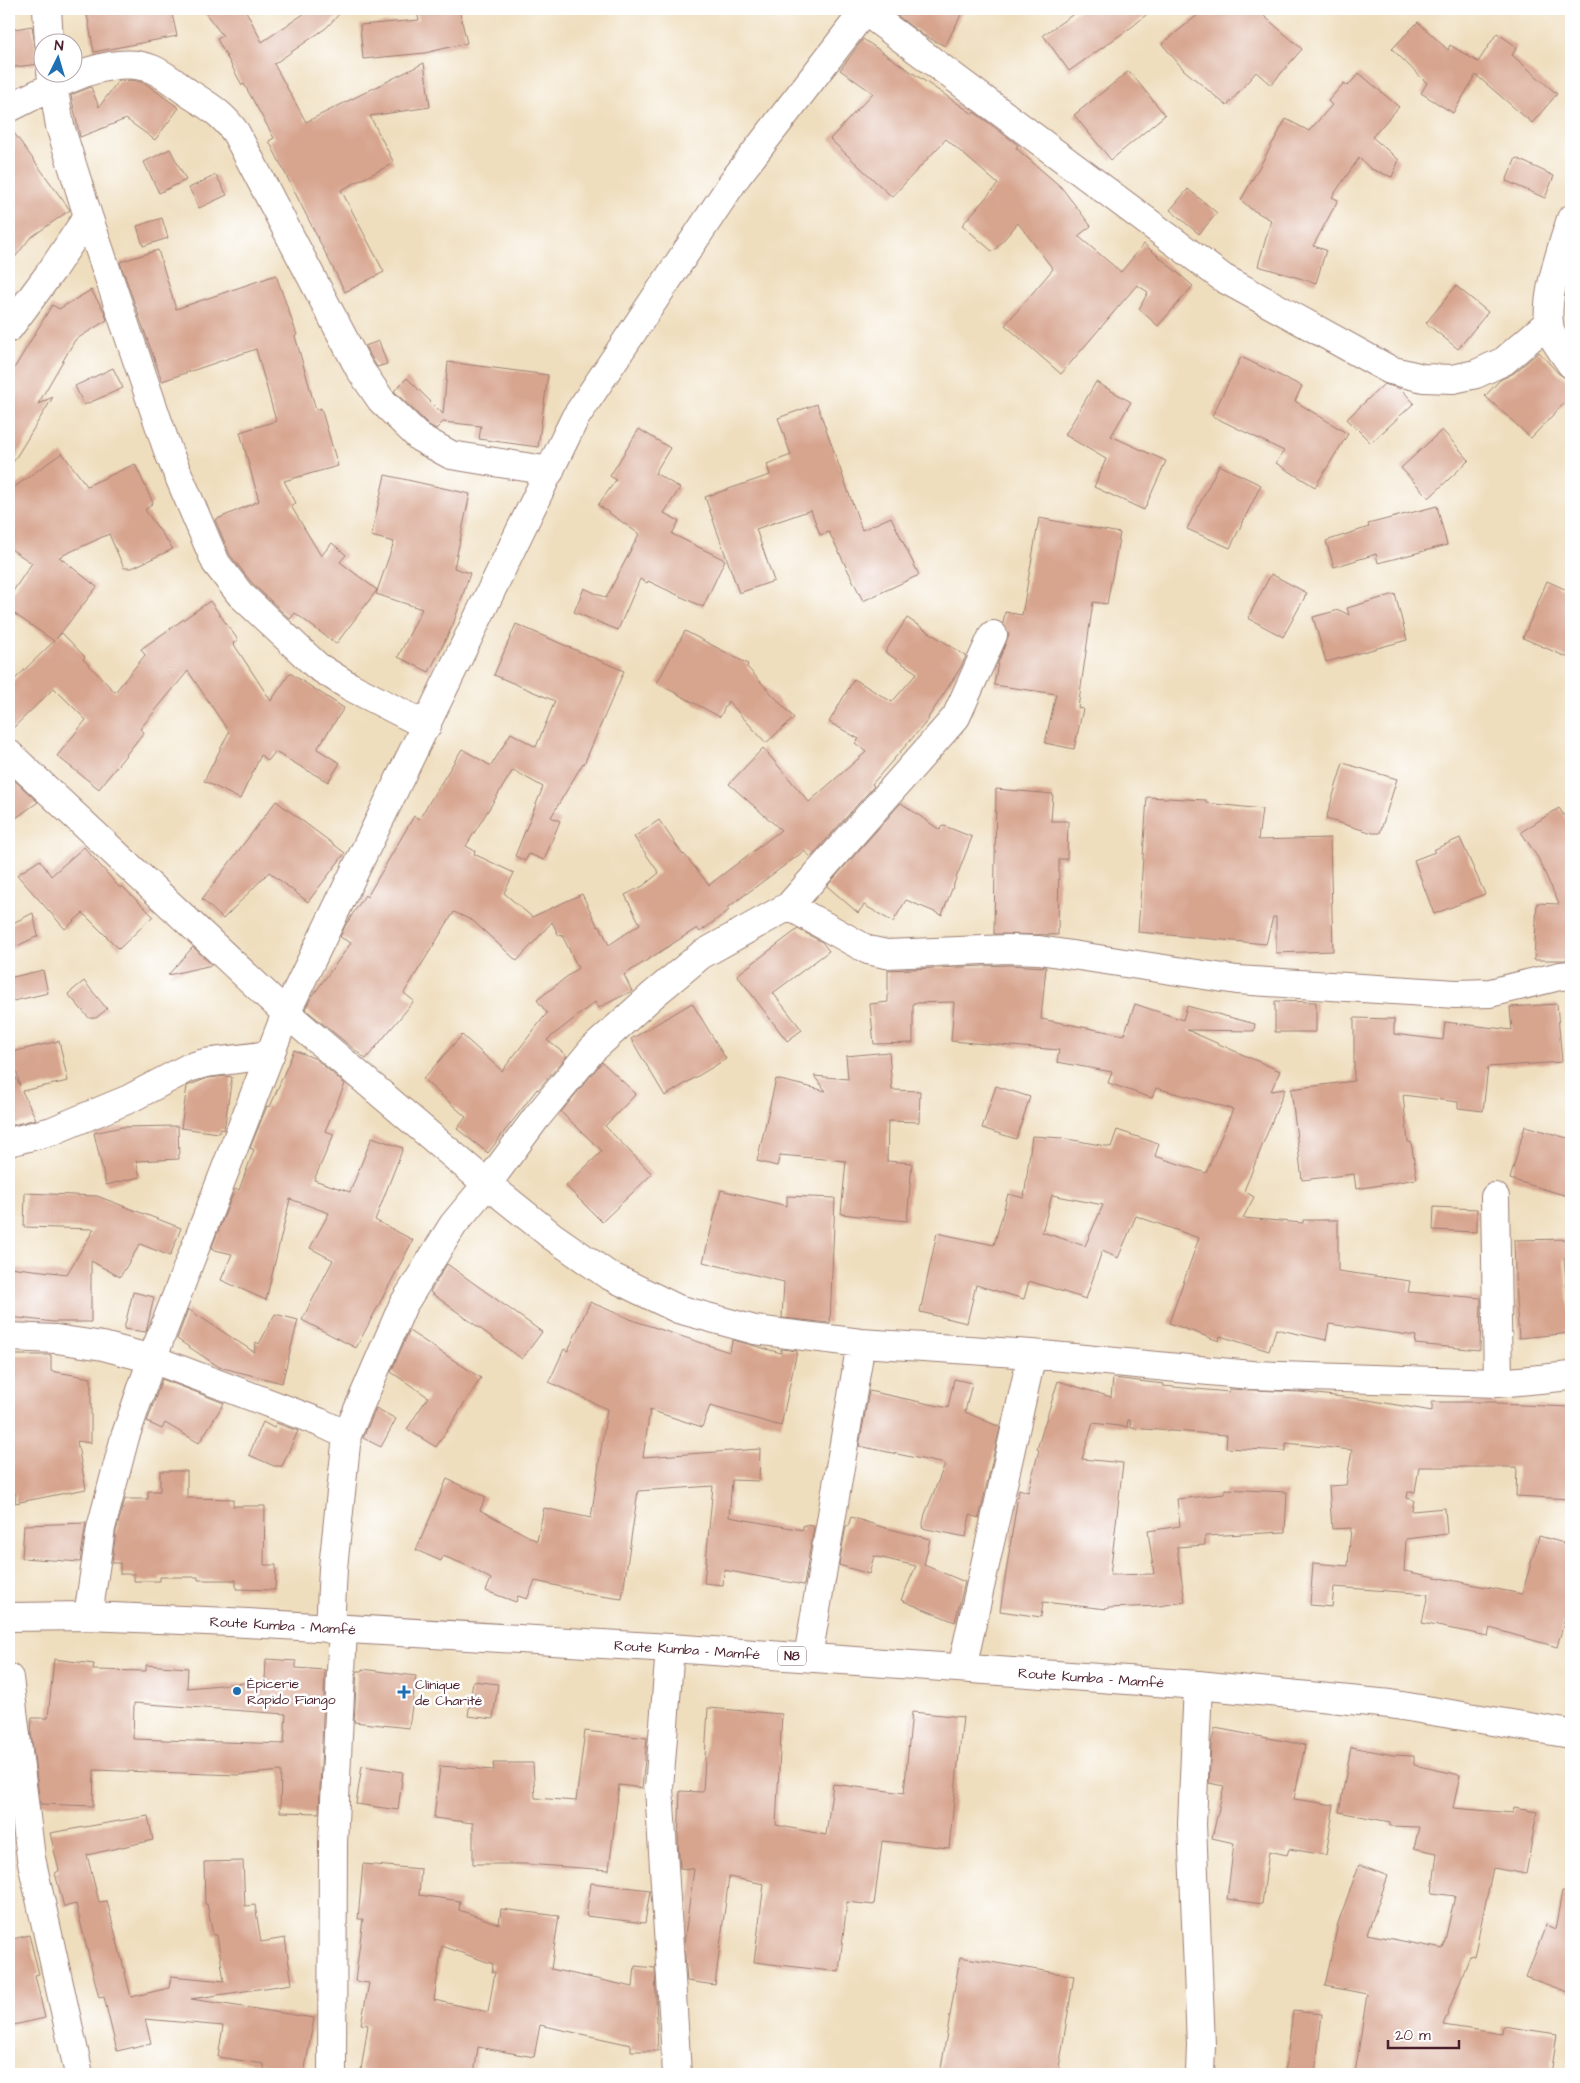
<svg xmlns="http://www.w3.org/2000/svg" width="1580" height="2083" font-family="'Architects Daughter',sans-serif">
  <rect width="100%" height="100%" fill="#fff"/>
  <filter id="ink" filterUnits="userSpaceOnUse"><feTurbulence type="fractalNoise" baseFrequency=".02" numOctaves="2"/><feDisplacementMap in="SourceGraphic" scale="10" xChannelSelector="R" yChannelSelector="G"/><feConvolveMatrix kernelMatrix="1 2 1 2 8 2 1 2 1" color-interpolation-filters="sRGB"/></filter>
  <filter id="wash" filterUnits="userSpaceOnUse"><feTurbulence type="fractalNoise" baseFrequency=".0096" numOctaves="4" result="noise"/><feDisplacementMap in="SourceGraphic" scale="20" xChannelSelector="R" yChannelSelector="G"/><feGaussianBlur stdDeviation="1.12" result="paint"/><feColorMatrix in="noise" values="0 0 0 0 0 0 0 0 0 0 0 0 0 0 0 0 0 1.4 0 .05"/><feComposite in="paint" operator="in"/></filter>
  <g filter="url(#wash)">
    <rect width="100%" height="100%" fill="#efdebe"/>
    <g id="blocks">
      <path fill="#d7a48e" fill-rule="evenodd" d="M86,9H171L177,36L94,52Z
        M202,9H245L262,42L311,9H344L326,28L274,64L306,122L424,63L430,107L370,116L394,163L341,190L384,272L345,292L269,141L274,138L244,84L242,85L217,39L223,36Z
        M416,9H459L467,43L425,53L363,59L360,25L419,20Z
        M888,9H964L945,46L923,35Z
        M1081,9H1153L1133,26L1069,71L1043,35Z
        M1205,9H1256L1302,49L1271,85L1256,72L1227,106L1184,70L1162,44Z
        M1418,22L1448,50L1450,45L1478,62L1497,33L1517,47L1512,55L1557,94L1532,123L1476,75L1453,113L1421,93L1427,83L1392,49Z
        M32,26L38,64L9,68V30Z
        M863,39L973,114L974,112L1018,145L1016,148L1061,187L1091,226L1078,236L1121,272L1144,244L1193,286L1158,326L1139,309L1148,292L1137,285L1061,374L1005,325L1053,269L1018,223L993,252L962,225L998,184L946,139L892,197L830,139L873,93L840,70Z
        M1129,71L1165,115L1111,160L1074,115Z
        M1359,73L1399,107L1372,137L1399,160L1392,177L1371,169L1359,158L1332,197L1338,200L1313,246L1326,250L1316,283L1258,266L1271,220L1251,209L1241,200L1286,119L1309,131L1332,105L1328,101L1344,83L1348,86Z
        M133,80L145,83L179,108L155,140L126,119L80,137L71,95L91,87L99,107L118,81Z
        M9,126L70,210L30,238L9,265Z
        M170,149L186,180L159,193L144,162Z
        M1516,158L1554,176L1545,198L1506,181Z
        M216,175L227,195L199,208L189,188Z
        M1188,189L1217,213L1199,234L1170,210Z
        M162,218L168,238L143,246L137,226Z
        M158,250L176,309L276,275L297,335L295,336L316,410L321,408L338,466L284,481L296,503L291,506L321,556L332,543L346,555L340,562L377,590L336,644L295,613L290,619L252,583L230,555L215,520L259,501L240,432L276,421L256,349L162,381L120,262Z
        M1456,286L1488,312L1458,349L1426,323Z
        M91,290L104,311L107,320L75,340L38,404L53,397L9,469V377L52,305L59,309Z
        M379,341L387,364L377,367L365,346Z
        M1539,352L1558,373L1571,382V396L1531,438L1485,396L1500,380L1514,373Z
        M1241,357L1302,386L1295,401L1348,434L1315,487L1276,463L1284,451L1212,416Z
        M448,362L548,375L538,447L479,439L481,426L443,422L436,429L429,425L394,391L407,378L443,414Z
        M113,368L123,388L84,405L75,386Z
        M1096,382L1131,402L1111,436L1166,461L1144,510L1094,487L1106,459L1065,435Z
        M1384,384L1401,389L1414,403L1371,443L1347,419Z
        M817,404L862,530L891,517L919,575L863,601L829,532L820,535L811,510L756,529L774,581L739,593L705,497L770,475L767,464L791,455L778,418Z
        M639,429L670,448L655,473L680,488L664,513L679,521L672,534L725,560L703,607L648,581L647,583L640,579L618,630L574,612L584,588L606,598L639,534L598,505L616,480L610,476Z
        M1442,430L1469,460L1429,498L1401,468Z
        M62,453L87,486L135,464L153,503L145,510L173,549L132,568H124L109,534L59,557L97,587L56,639L62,633L85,657L83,659L115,692L145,655L141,649L210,601L238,640L233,643L271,701L290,673L344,708L317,749L340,763L328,782L275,752L268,761L261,755L240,799L204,781L229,732L188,671L140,729L144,732L99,789L57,756L86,720L54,688L9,732V685L54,641L9,610V597L32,563L9,548V491Z
        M1219,465L1261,485L1230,548L1187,529Z
        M385,475L470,494L454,568L470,573L453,625L429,672L398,657L422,609L376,594L394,542L371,536Z
        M1437,506L1447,545L1378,563L1376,554L1334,567L1326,541L1369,527L1368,524Z
        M1039,518L1120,533L1107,604L1093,602L1078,708L1083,709L1074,749L1045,743L1056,694L994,685L998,663L1009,634L1003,624L1005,612L1022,615Z
        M1271,574L1307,593L1283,637L1248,618Z
        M1547,581L1571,592V659L1523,638Z
        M1395,594L1407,640L1326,662L1313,617L1339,610L1349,615L1347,608Z
        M907,618L966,656L961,667L928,718L929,719L872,784L874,786L811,857L804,851L727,908L729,910L700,932L697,928L624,975L632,991L598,1008L595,1002L547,1040L567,1056L538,1090L537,1089L488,1153L457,1129L466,1117L423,1079L462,1035L502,1071L547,1013L537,1000L578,968L562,935L559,936L552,922L517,961L473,921L454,912L404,993L414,1001L366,1059L305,1009L311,998L351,943L340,937L345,926L365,895L367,897L414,816L419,819L462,749L491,766L511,733L536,747L555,701L494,675L516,624L624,671L584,764L583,763L551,817L560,821L544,860L529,854L525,861L515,856L543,787L513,770L466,846L475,851L474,854L514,873L504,893L532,917L582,894L598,927L600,926L609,945L640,924L625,895L643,886L659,873L634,837L659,820L683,855L684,854L709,885L781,830L729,784L763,748L809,802L866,752L855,743L859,739L829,722L854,679L892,702L917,673L885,652Z
        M685,631L748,664L747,667L794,718L766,743L728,701L720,717L657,683Z
        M1343,763L1397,779L1380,833H1373L1326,819Z
        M9,775L38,802L9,823Z
        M996,789L1053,794L1051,821H1068L1067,859H1059L1058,935L994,934Z
        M1147,797L1206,800V803L1262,809L1258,840L1330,838L1333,951L1276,953V917H1273L1266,944L1138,932Z
        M276,801L345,853L308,902L269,872L223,919L202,899Z
        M901,803L940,830L942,825L972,837L942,915L906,900L893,922L864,905L858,913L827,886Z
        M1559,808L1571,826V930L1569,924L1567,960H1534L1537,903L1559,904L1538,858L1521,832Z
        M1460,838L1485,894L1434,914L1414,860L1435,852L1433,850Z
        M84,847L120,888L122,886L153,916L119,949L83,913L65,929L17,875L40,860L51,876Z
        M33,913L38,936L9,950V925Z
        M798,929L822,942L829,951L773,993L802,1030L787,1041L737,975Z
        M193,947L212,965L168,975Z
        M1008,965L1046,967L1041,1019L1124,1035L1135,1004L1183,1020L1187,1006L1255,1024L1254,1031L1187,1030L1280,1071L1271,1091L1285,1089L1244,1191L1254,1197L1243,1218L1303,1223V1220H1338V1271L1410,1281L1408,1292L1481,1298L1480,1350L1415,1344L1416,1336L1329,1324L1326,1340L1276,1329L1269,1351L1220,1336L1219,1341L1169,1323L1199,1238L1136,1216L1118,1258L1102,1251L1086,1299L1029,1281L1024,1299L976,1285L967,1323L920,1312L937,1233L994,1245L1008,1194L1024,1198L1032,1136L1062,1138L1111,1147L1117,1130L1159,1144L1155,1156L1206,1173L1233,1109L1156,1088L1152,1098L1108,1083L1112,1072L1057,1062L1059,1050L951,1041L954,1002L913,1003V1043L874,1044L870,1004L888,1002V970ZM1052,1195L1103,1205L1085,1246L1042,1232Z
        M43,970L48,993L9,1002V978Z
        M84,981L107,1009L96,1018H89L68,994Z
        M1275,1001L1316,1002V1032H1275Z
        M692,1003L726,1059L665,1096L631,1039Z
        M1557,1004L1562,1062L1488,1067L1483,1111L1458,1108V1102L1403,1095L1408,1142H1411L1417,1179L1356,1189L1354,1174L1302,1180L1291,1089L1354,1081V1018L1394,1019V1034L1443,1040L1445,1022L1512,1030L1510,1007Z
        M59,1041L68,1081L22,1091L36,1119L9,1126V1065L20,1086L12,1052Z
        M294,1050L316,1059L345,1084L325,1131L334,1134L314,1180L350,1192L372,1137L403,1148L375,1220L413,1240L356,1348L302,1320L333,1260L310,1248L329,1213L290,1199L266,1300L221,1280L232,1254L211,1249L235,1189L239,1190L254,1150L250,1148L267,1106L270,1107Z
        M889,1052L892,1090L920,1091L919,1122L888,1121L887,1161L912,1163L907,1221L841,1214L846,1161L780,1155L777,1166L757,1161L776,1079L826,1091L814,1076L848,1079L846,1056Z
        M602,1062L636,1094L605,1126L652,1174L602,1222L566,1186L602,1151L561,1112Z
        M226,1076L232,1077L224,1130L220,1129L219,1133L181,1128L187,1086L208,1078Z
        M996,1086L1030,1097L1016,1139L982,1128Z
        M178,1126L179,1159L136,1161L140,1177L106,1185L94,1133L122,1127Z
        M1525,1126L1571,1139V1197L1510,1179Z
        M721,1190L787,1206V1196L835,1198L830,1323L782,1318L784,1282L703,1262Z
        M25,1193L97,1196L181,1228L170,1256L140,1244L120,1277L91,1261V1322H54L9,1317V1267L67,1274L94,1229L24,1227Z
        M1434,1207L1477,1209V1232L1433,1230Z
        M1571,1239V1257L1564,1259L1571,1333L1519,1338L1516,1299L1514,1240Z
        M447,1264L542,1332L522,1359L430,1292Z
        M133,1292L154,1297L146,1332L124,1329Z
        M590,1302L635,1321L729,1352L733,1340L781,1353V1349L797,1351L781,1426L710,1406L702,1427L650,1410L643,1457L760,1449L759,1481L732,1480L729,1517L803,1530V1525L814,1526L804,1585L724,1570L723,1585L704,1583L713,1486L638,1491L622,1599L580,1593V1591L535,1581L527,1599L518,1596L516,1602L486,1591L491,1579L466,1565L443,1556L441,1561L416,1550L447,1479L486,1497L480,1510L537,1541L544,1508L591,1518L607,1409L549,1382L564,1349L568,1351Z
        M188,1309L254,1352L256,1342L259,1344L275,1314L298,1320L282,1383L219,1367L177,1339Z
        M409,1331L481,1378L436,1447L407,1429L428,1397L391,1372Z
        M9,1355H51V1371L91,1378V1443L77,1441L86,1489L15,1503L16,1494L9,1496Z
        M1113,1378L1164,1384L1163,1386L1229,1392V1389L1300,1392L1368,1400L1432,1411V1402H1496V1404L1571,1407V1499L1516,1496L1517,1467H1419L1415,1492H1408L1407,1498L1414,1500L1412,1511L1445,1508L1447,1534L1406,1539L1404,1571L1522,1594L1539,1536L1571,1545V1598L1557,1647L1490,1628L1488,1636L1422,1623L1428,1594L1334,1587L1332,1607L1310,1605L1313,1563L1348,1566L1351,1528L1332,1529L1329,1486L1346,1485L1352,1450L1286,1443V1451L1226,1448L1227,1435L1131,1428L1130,1420H1128L1127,1427L1093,1423L1082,1459L1123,1463L1110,1575L1154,1574L1148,1531L1180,1526L1177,1499L1225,1494V1489L1287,1492L1285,1532L1205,1536V1545L1177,1547L1185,1602L1159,1606L1107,1608V1609L1043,1602L1041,1617L1000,1611L1019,1489L1028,1492L1039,1450L1037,1449L1058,1381L1111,1397Z
        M162,1379L224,1403L199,1443L165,1423L162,1429L147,1422Z
        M954,1379L972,1383L965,1412L1000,1427L980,1514L979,1518L970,1515L966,1537L922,1528L925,1514L945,1464L859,1446L869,1391L948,1408Z
        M376,1408L396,1419L381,1447L363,1438Z
        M263,1422L274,1428L276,1423L298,1431L282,1466H274L249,1455Z
        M160,1471H187V1498L233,1499V1506H265L264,1565H276L275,1590L236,1589V1580H198V1577H160V1581H134V1574H120V1563H112L116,1531L125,1499H148V1491H160Z
        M851,1517L882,1527L930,1539L924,1565L965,1582L955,1622L901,1600L916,1566L874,1556L869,1574L839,1565L846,1526H848Z
        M86,1523L80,1562L22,1558L24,1525Z
        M54,1659L94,1664L93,1670L146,1671V1665L188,1668L187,1688L265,1681L266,1659L296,1661V1668L325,1670L319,1813L280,1812L281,1771L239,1775L94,1770L93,1806L40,1804L31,1733L32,1718H48ZM134,1703L286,1714L284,1744L133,1739Z
        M362,1669L416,1676L409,1728L354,1722L357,1671H362Z
        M473,1681L498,1684L493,1719L468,1716Z
        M708,1708L782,1714L776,1825L826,1835L833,1784L904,1793L912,1712L963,1717L949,1848L882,1841L874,1905L847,1902L839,1972L754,1962L764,1884L729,1877L715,1985L687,1981L684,1943L694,1869L680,1868L678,1844L680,1791L703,1792Z
        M1215,1728L1305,1745L1294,1799L1334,1805L1326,1855L1289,1849L1287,1855L1269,1851L1262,1904L1227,1899L1234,1843L1212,1838L1224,1786L1209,1783L1211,1744Z
        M585,1731L647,1738L642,1788L619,1785L609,1870L525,1864H473V1823L434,1818L440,1766L494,1770L493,1763H533L535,1798L576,1801Z
        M1351,1747L1393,1755L1414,1756V1765L1460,1775L1453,1808L1513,1813L1514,1808L1537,1812L1526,1874L1493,1868L1474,1957L1470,1956L1443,2025L1502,2034L1503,2026L1557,2034L1551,2074H1355L1367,1994L1325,1986L1338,1923L1359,1865L1388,1876L1367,1934L1443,1949L1455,1896L1432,1893L1437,1853L1414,1848L1419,1827L1390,1826V1822L1339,1812Z
        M362,1766L403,1772L398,1810L356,1804Z
        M148,1816L153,1840L87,1855L99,1902L107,1901L131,1997L169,1988L171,1976L224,1981L217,1935H213L207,1904H205L204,1862L243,1861L245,1906L255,1905L261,1942L285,1938L292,1984L191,1999L314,2018L304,2074H264V2064L218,2057L223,2026L145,2019L151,2043L117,2051L104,1997L99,1998L76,1904L64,1907L55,1873L59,1871L50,1833Z
        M363,1864L421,1869L419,1895L460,1901L459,1910L499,1924L501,1909L559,1916L551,1969L633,1987L635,1966L655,1968L658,2051H631V2045L540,2025L534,2057L478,2047L474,2074H390L361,2070L368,2025L361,2024L369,1983L355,1981L363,1919H358ZM442,1946L493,1964L492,1972H495L488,2012L434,2000Z
        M591,1883L650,1890L645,1923L586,1916Z
        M1562,1892L1571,1893V1993L1526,1977L1546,1925L1555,1929Z
        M29,1935L39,1974L35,1975L45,2018L9,2026V1940Z
        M960,1957L1074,1976L1058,2074H940Z
        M1293,2011L1322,2014L1315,2074H1285Z"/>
    </g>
  </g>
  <g filter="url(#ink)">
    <use href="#blocks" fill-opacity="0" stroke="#9c7e74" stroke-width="1"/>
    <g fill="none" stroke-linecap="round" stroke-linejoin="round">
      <g stroke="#9c7e74" stroke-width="30">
        <path id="minor" d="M47,9L49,42
          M865,11L1223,278L1390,370L1423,378L1453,379L1476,374L1504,361L1549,322
          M51,72L60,126L88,216L168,451L216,563L240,594L317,666L349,686L427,726
          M9,108C47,90 109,51 152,69C164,74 176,84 187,92C208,106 221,112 236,133L359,368L381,400L420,438L451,455L550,471
          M1571,219C1562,248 1540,307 1552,335C1557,345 1565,355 1571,364
          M9,328L52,270L88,216
          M9,754L286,1013L487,1184L552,1236L608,1275L678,1309L755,1330L861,1343L1032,1354L1251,1375L1498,1383L1571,1376
          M789,906L956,717L993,635
          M9,1142L52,1131L129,1099L188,1068L205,1063L270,1055
          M1495,1197L1498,1383
          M9,1337L56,1339L103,1346L152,1359L319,1422L347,1435
          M330,1629L333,1568L347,1435L403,1305L453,1225L487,1184L536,1118L592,1050L654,994L701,955L789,906L868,950L886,954L1008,949L1039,950L1237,980L1456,994L1490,993L1560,976L1571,975
          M670,1648L659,1788L677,2074
          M808,1657L861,1343
          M962,1668L1032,1354
          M9,1678L31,1858L79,2074
          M1198,1685L1192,1824L1201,2045L1200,2074
          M332,2074L333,1843L343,1629"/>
      </g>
      <g stroke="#9c7e74" stroke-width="30">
        <path id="major" d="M88,1616L101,1528L125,1437L152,1359L286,1013L313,957L575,418L737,176L866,9"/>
      </g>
      <g stroke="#9c7e74" stroke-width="30">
        <g id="highway">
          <path id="s1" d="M9,1617L88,1616L230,1622L670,1648L1198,1685L1390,1704L1571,1734"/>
        </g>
      </g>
      <use href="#minor" stroke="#fff" stroke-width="28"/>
      <use href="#major" stroke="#fff" stroke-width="28"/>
      <use href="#highway" stroke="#fff" stroke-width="28"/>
    </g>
  </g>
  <g fill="#1f6fb2" stroke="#fff" stroke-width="2">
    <circle cx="237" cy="1691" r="5"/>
    <path d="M401.5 1684.5h5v5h5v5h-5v5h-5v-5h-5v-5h5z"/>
  </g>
  <g text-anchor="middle" stroke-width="5" stroke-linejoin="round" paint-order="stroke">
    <rect fill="#fff" stroke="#80626b" stroke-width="1" x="778" y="1646.5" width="28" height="19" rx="4"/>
    <g font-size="12" font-weight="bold" fill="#4a1f2b">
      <text x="792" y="1660">N8</text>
    </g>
    <g font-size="14" fill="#4a1f2b" stroke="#fff">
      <text dy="5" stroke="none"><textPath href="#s1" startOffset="274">Route Kumba - Mamfé</textPath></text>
      <text dy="5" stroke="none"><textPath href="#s1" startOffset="679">Route Kumba - Mamfé</textPath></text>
      <text dy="5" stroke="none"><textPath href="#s1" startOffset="1084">Route Kumba - Mamfé</textPath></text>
    </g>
    <g font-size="14" fill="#4a1f2b" stroke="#fff" text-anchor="start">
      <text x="247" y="1688">Épicerie<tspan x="247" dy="16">Rapido Fiango</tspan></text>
      <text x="415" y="1689">Clinique<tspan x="415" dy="16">de Charité</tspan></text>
    </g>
  </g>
  <rect width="1580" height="2083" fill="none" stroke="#fff" stroke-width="30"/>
  <g transform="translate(58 58) rotate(5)"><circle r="24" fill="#ffffff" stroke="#b7a5aa"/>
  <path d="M0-4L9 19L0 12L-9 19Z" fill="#1f6fb2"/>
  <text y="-8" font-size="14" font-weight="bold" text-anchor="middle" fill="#4a1f2b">N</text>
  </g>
  <path d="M1388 2040v8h71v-8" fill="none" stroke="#4a1f2b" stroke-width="2.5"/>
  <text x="1395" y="2040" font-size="15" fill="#4a1f2b" stroke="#ffffff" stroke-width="4" paint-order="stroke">20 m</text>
</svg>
